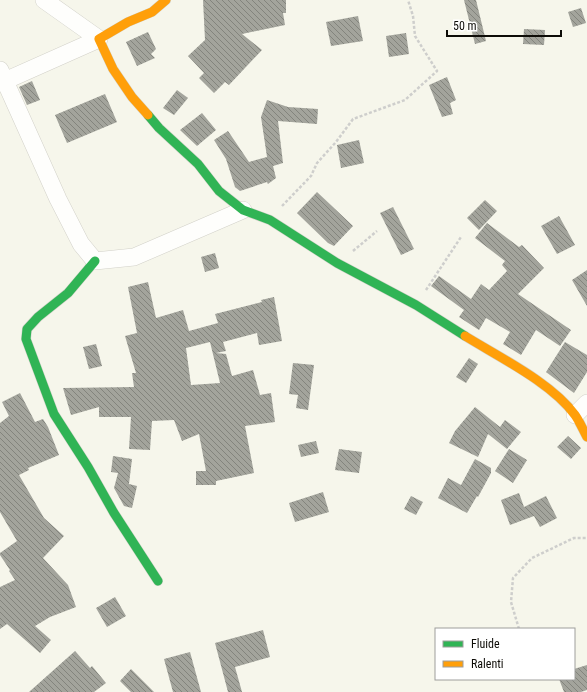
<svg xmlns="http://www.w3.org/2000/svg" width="587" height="692" font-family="'Roboto Condensed',sans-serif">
  <defs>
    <pattern id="building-back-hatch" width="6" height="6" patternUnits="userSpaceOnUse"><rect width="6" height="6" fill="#a3a49c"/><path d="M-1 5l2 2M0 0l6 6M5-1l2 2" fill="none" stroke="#83847d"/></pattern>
  </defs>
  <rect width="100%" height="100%" fill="#f6f6eb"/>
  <path fill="url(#building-back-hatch)" fill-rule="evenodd" d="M203,0H286V13H283L285,25L242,34L262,50L229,85L225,82L214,93L199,78L204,73L188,56L205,40Z
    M464,0H476L486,41L475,44Z
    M581,8L586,23L573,27L568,12Z
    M358,16L363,41L331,46L326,22Z
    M524,29L545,30L544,45L523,44Z
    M148,32L156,49L151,54L155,58L137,66L126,42Z
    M406,33L409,54L389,57L386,36Z
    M447,77L456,100L450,103L453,114L442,117L429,85Z
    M32,81L40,100L27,105L19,87Z
    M177,90L188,98L174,115L163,108Z
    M105,94L117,122L67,143L55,115Z
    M267,100L288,107L318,109L317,124L278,121L283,163L273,166L276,178L268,184L267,182L240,191L235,187L226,159L214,140L228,131L249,162L267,157L261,117Z
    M202,113L216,130L197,146L180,130Z
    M359,140L364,163L341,168L337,145Z
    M317,192L353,226L334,246L328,243L297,213Z
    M485,200L497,211L479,230L467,218Z
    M393,207L414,249L401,255L380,213Z
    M559,216L575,245L557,254L541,226Z
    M487,223L519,247L522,245L544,268L518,294L571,330L560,346L536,330L521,355L503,344L510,332L486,318L479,330L459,317L464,310L431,286L439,276L471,299L481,284L489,290L507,271L502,265L505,261L475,238Z
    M215,253L219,268L205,272L201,257Z
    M587,270V306L572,280Z
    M148,282L156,318L183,310L189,331L218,323L215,314L262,302L261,300L274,297L282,341L259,345L257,333L223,342L226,351L216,353L226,354L232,376L253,370L260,395L271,393L275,422L245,426L254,473L216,481V485H196V471H206L199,434L182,441L174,420L152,421L150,450L129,449L131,417H99V407L71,415L63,388L134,387L132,373H136L125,336L137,333L128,287ZM210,342L220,383L191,385L186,348Z
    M565,342L587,355V372L574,393L546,372Z
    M96,344L102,366L89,369L83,347Z
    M469,358L478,364L466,383L456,377Z
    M293,363L314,365L308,410L296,408L298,395L289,394Z
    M20,393L35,422L43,419L48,427L59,455L28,468L29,470L19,475L44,518L64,536L43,558L68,585L76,607L50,617L35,626L51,640L40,653L7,624L0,629V587L15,580L9,571L10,570L0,555V553L17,541L0,512V423L9,416L2,402Z
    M475,407L500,427L505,420L521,432L507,449L488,434L478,457L449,443L455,431Z
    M568,436L581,448L571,459L557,447Z
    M316,441L319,453L301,457L298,445Z
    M339,449L362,452L359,473L335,470Z
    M509,449L527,460L513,483L495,471Z
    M113,456L132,459L129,484L137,486L132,508L124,506L114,488L118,473L111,472Z
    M475,459L491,468V473L478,497L477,496L467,513L438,498L448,478L461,485Z
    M323,492L329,512L295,522L289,503Z
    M519,493L524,507L546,496L557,518L540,527L534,516L510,525L501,500Z
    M411,496L423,502L416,515L404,509Z
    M115,597L126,616L107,627L96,608Z
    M263,630L270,657L235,667L242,692H228L215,643Z
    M75,651L90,668L92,666L106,683L94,692H29Z
    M190,652L201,692H173L164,659Z
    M587,665V690L581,692H564L559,679H574V669Z
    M131,669L154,692H131L120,681Z"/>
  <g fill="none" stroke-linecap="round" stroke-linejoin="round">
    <g stroke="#d2d1c9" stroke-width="18">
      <path id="street" d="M44,0L99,39
        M0,70L58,199L81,244L95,261L134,257L243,210
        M0,83L99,39
        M575,415L587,403"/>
    </g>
    <g stroke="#d2d1c9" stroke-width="10">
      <path id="fast" d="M148,115L159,128L198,164L219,191L243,210L270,220L337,263L416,305L465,336
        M95,261L68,293L38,317L27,329L26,339L54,414L88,467L114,513L158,581"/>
    </g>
    <g stroke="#d2d1c9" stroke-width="10">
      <path id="slow" d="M148,115L132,97L113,69L99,39L128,22L152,12L166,0
        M465,336C499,357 552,383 575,415C580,422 583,430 587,437"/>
    </g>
    <path stroke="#cececc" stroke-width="2.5" stroke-dasharray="3 2" stroke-linecap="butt" d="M282,206L311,176L317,163L336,142L353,119L405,100L437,71L415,36L413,16L408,0
      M353,251L377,231
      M426,290L461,237
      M519,629L511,602L513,578L532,558L574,538H587"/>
    <use href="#street" stroke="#fefefc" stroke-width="17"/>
    <use href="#fast" stroke="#30b455" stroke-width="9"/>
    <use href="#slow" stroke="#ff9f0a" stroke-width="9"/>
  </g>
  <rect x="435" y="628" width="140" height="52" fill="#ffffff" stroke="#9e9e9c"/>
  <rect x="443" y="641" width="20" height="6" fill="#30b455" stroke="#9e9e9c"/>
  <text x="471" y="648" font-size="12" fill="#0d0c07">Fluide</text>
  <rect x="443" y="661" width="20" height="6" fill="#ff9f0a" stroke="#9e9e9c"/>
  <text x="471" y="668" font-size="12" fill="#0d0c07">Ralenti</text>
  <path d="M447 30v6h114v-6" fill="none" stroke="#0d0c07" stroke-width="2"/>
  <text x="453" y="30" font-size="12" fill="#0d0c07" stroke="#ffffff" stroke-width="3" paint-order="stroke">50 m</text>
</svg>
